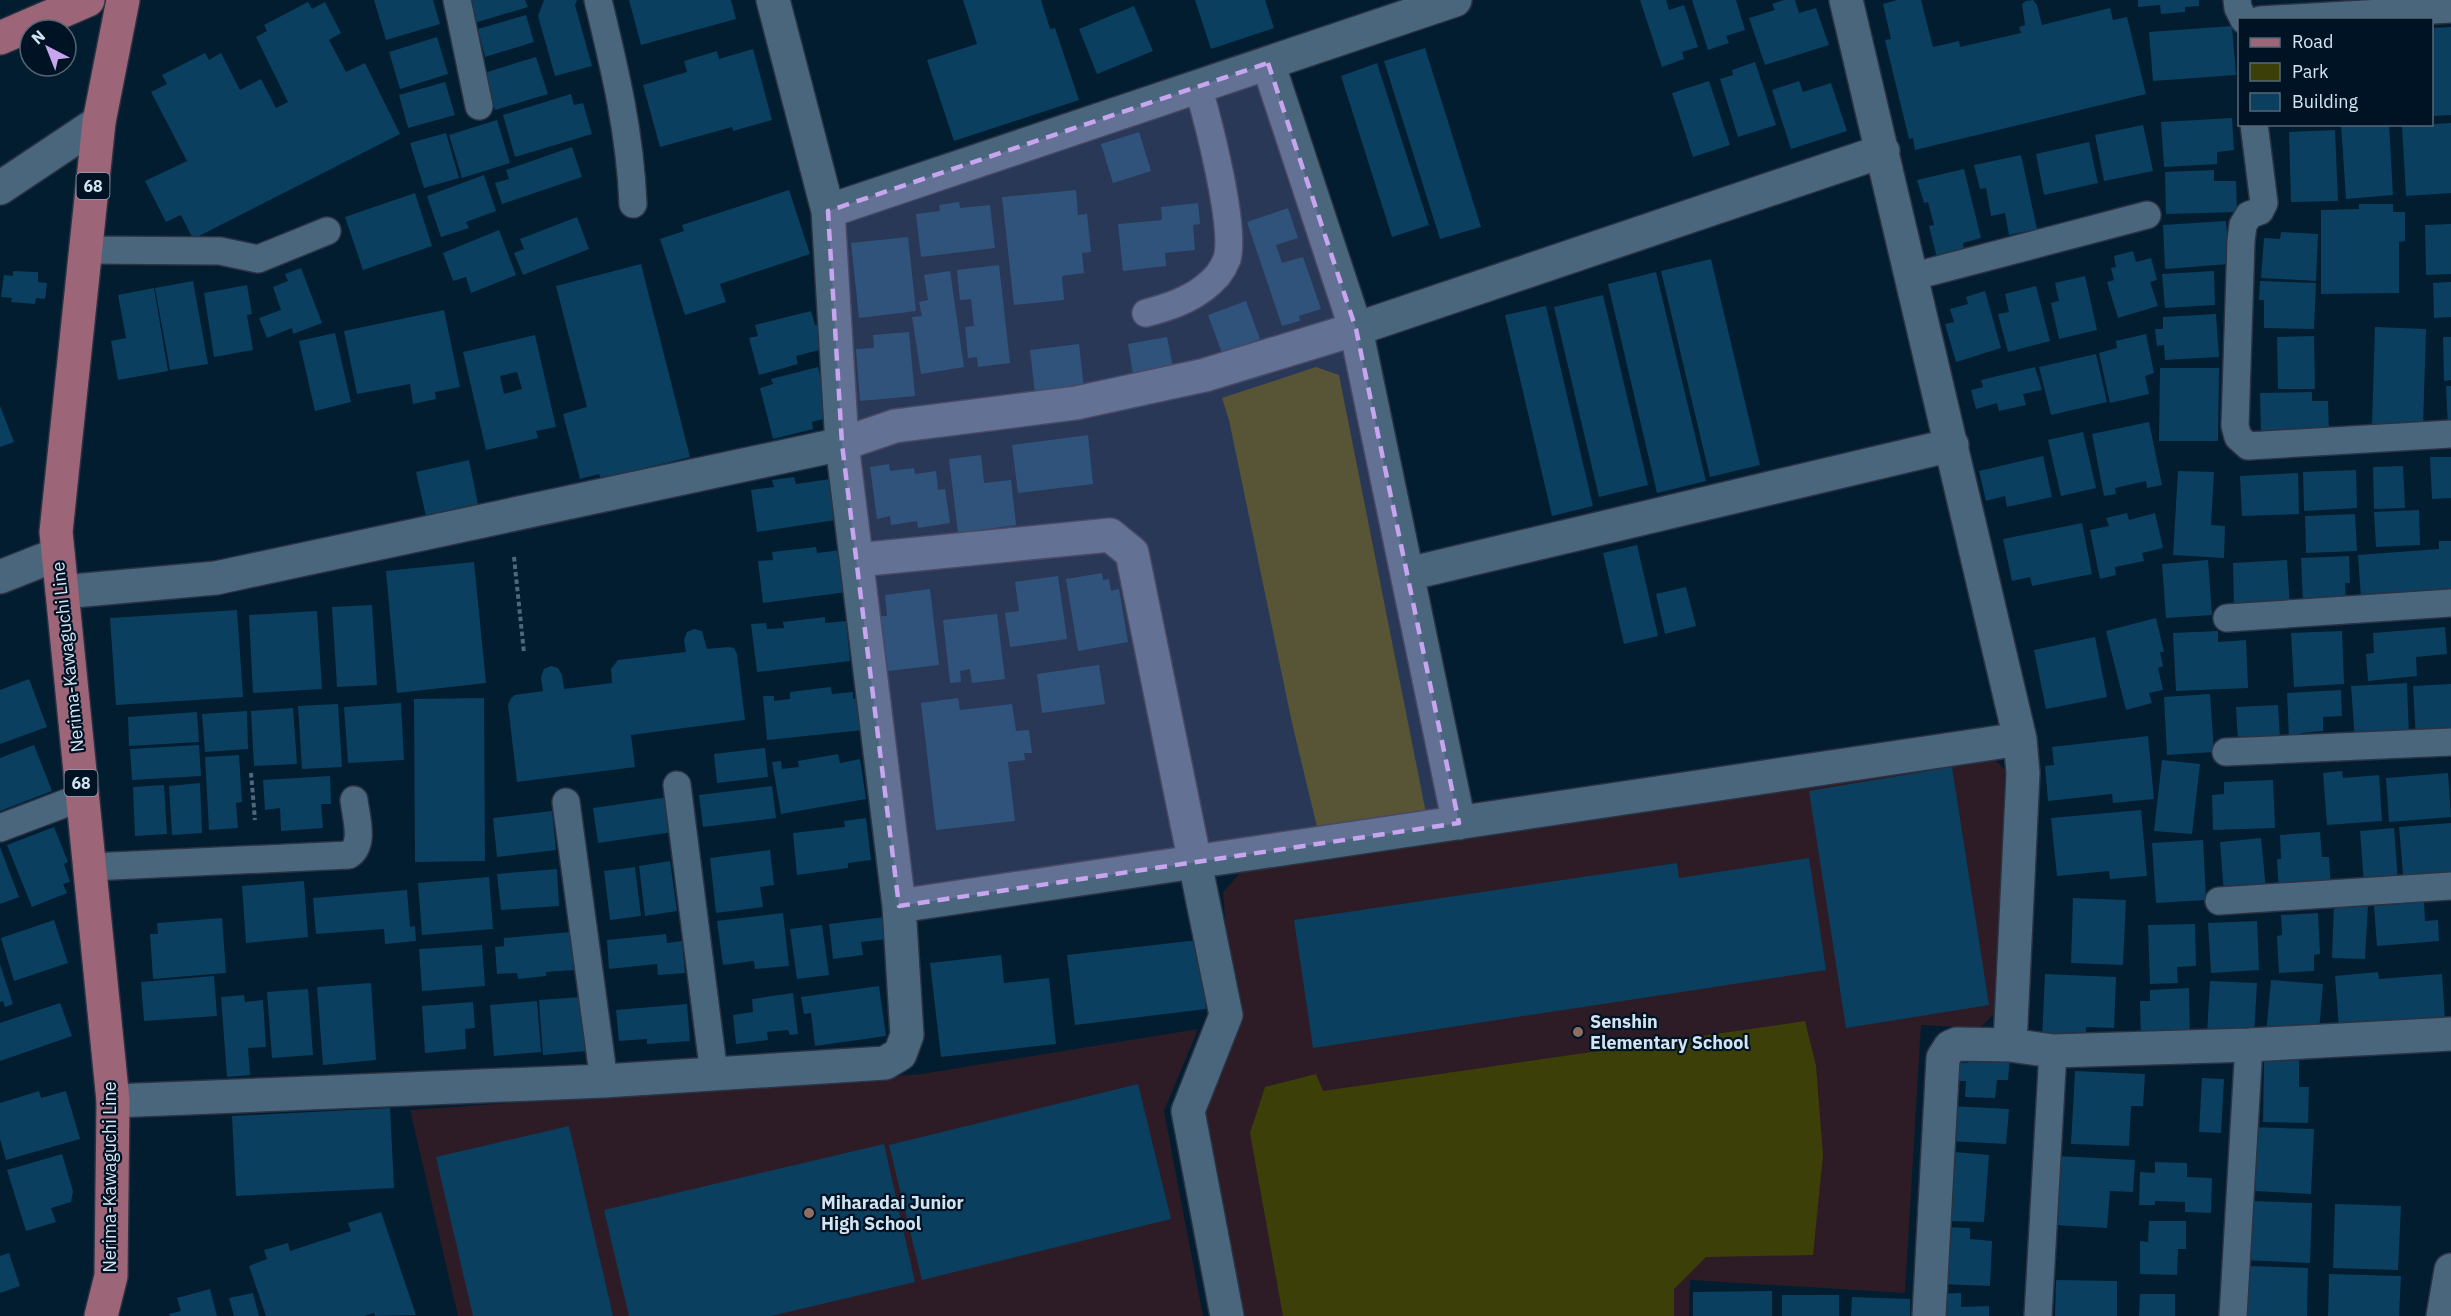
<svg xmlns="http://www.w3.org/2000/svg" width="2451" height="1316" font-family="'IBM Plex Sans',sans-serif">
	<rect width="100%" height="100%" fill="#021d30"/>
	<path fill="#2d1c25" d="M1992 757 2005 770 1997 1011 1980 1028 1921 1025 1905 1293 1690 1280 1689 1316H1245L1205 1116 1235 1037 1223 892 1240 873Z
		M1198 1029 1164 1111 1203 1316H458L410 1110 922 1074Z"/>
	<path fill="#3c4008" d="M1316 367 1339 375 1426 813 1318 831 1292 723 1229 420 1222 398Z
		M1805 1021 1816 1066 1823 1155 1813 1255 1706 1257 1674 1289V1316H1283L1250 1133 1265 1087 1316 1074 1323 1091Z"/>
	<path fill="#0b3f5f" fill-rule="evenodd" d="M374 0H433L440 24 386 40Z
		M464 0H525L528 7 471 24Z
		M544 0H577L575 5 592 66 555 76 538 16Z
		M629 0H731L736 19 641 45Z
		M963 0H1041L1050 29 1055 28 1079 100 954 141 927 60 977 44Z
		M1195 0H1265L1274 28 1211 49Z
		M1640 0H1666L1669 10 1684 5 1698 47 1682 52 1684 59 1662 67Z
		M1692 0H1736L1745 30 1726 36 1729 43 1708 50Z
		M1784 0H1795L1799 13 1816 8 1829 45 1765 65 1749 18 1775 10 1772 4Z
		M1897 0H1921L1933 47 1959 41 1960 47 2021 33 2019 27 2025 25 2022 4 2026 1 2033 0 2037 5 2042 25 2110 8 2113 20 2127 17 2146 94 1915 150 1913 138 1909 139 1885 40 1891 39 1883 4Z
		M2138 0H2199V6L2185 7V12L2161 14 2160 5 2138 7Z
		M308 2 312 9 325 2 341 33 329 40 346 72 365 63 400 134 193 239 181 215 166 222 145 181 187 161 151 92 167 84 162 75 205 53 209 60 221 53 240 90 261 79 276 108 288 102 256 37 267 31 264 25Z
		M1134 6 1153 51 1097 74 1079 29Z
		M526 15 534 42 485 57 478 29Z
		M2232 26 2236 75 2153 81 2149 32Z
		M2451 27V115L2432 116V28Z
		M437 37 448 74 400 89 389 52Z
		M1425 48 1481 227 1440 239 1384 61Z
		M753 49 772 120 733 131 732 127 660 147 643 85 687 72 684 61 717 51 719 59Z
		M536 57 548 94 495 110 484 73Z
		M1755 62 1776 125 1738 137 1720 79 1733 75 1732 70Z
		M1377 63 1429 225 1392 237 1341 76Z
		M1709 81 1730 145 1693 157 1672 93Z
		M1799 81 1803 92 1831 83 1847 131 1791 149 1772 90Z
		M445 82 455 115 408 128 399 95Z
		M571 94 574 105 583 103 592 134 515 157 503 115Z
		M2232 118 2234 150 2217 152V164L2164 167 2161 122Z
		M497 120 510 163 462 178 449 135Z
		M2451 123V193L2406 196 2402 126Z
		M2341 124H2389L2393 195 2346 199Z
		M2143 125 2153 171 2104 181 2095 135Z
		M2335 130 2338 201 2291 202 2289 132Z
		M1139 132 1151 171 1113 183 1101 144Z
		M446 133 459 178 424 188 410 143Z
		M2089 142 2098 183 2044 195 2036 154Z
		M572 147 582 177 502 204 495 183 509 179 506 170Z
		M2021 155 2037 229 2009 235 2005 213 1991 216 1986 188 1980 189 1974 165Z
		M1964 169 1981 238 1963 243 1964 251 1937 258 1929 226 1934 225 1928 202 1924 203 1917 180Z
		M2214 170V181H2236L2237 212 2166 214 2165 172Z
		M484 175 496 211 466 222 469 228 441 237 427 196Z
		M789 190 810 254 720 284 726 302 685 315 660 239 684 231 682 225Z
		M1076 190 1078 215 1087 214 1091 252 1082 253 1084 273 1062 276 1064 300 1014 305 1002 197Z
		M415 193 432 246 363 270 345 217Z
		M959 202 960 208 990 205 995 248 921 257 916 214 940 211 939 205Z
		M1198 203 1200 224 1193 225 1195 250 1165 253 1166 266 1123 271 1118 224 1162 220 1161 207Z
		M2359 204H2393V212H2405V241L2399 242V293L2321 294V210L2359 209Z
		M1288 208 1298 238 1276 245 1282 263 1303 257 1321 309 1299 316 1300 321 1282 326 1247 222Z
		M577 217 589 249 523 275 514 253 524 249 520 239Z
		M2226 221 2229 264 2165 269 2163 225Z
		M2451 224V274L2426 275 2425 225Z
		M499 230 516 275 471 293 466 277 453 281 443 253Z
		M2281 232 2318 234 2316 281 2261 278 2264 238 2280 239Z
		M908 237 916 311 859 318 851 243Z
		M2133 251 2136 262 2151 258 2157 280 2150 282 2158 306 2118 318 2107 282 2114 280 2111 268 2116 267 2114 256Z
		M1711 259 1760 465 1710 477 1661 271Z
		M641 264 690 457 601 479 599 474 580 479 563 414 587 407 556 286Z
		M999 265 1010 363 978 367 977 357 968 358 965 327 974 326 971 299 960 300 957 270Z
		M301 268 322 323 293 334 292 328 267 338 259 318 281 310 273 287 288 281 285 274Z
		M13 271 38 272V282L47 283 45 299 36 298 35 304 11 302 12 298 1 297 4 275 13 276Z
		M950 271 964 367 921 374 912 317 922 316 919 302 928 300 924 275Z
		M2214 271 2215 305 2165 308 2162 274Z
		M1656 272 1706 481 1657 493 1608 284Z
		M2085 276 2097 330 2059 339 2051 303 2059 301 2055 283Z
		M193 281 208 364 170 370 155 288Z
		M2260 281 2316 283 2314 329 2264 328V300H2259Z
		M2451 282V317L2434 318 2433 283Z
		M247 285 252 314 247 315 253 350 214 357 204 293Z
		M2036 286 2050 341 2008 352 1998 314 2009 312 2005 294Z
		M154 288 168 371 118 380 111 341 126 338 118 295Z
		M1985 291 2001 348 1956 362 1945 324 1954 322 1950 309 1968 304 1966 297Z
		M1603 295 1648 485 1599 497 1554 307Z
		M1246 301 1260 339 1222 353 1208 315Z
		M1546 306 1593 506 1552 516 1505 315Z
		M444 310 460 387 435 392 436 399 413 404 410 384 357 394 344 331Z
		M811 311 815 325 821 324 827 348 796 356 798 364 759 375 749 338 758 336 755 325Z
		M2216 314 2219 357 2165 360 2164 345 2157 346 2155 329H2163V317Z
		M2375 327 2426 329 2423 427 2372 425Z
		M909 332 915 396 860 401 856 349 874 348 873 335Z
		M335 333 351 402 315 411 299 341Z
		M2146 334 2154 373 2145 376 2149 394 2110 403 2099 353 2117 348 2116 341Z
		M535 335 556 427 536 431 538 438 486 450 463 352ZM517 372 522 389 504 394 500 376Z
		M2314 336 2315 389H2278L2277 337Z
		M1167 337 1173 367 1133 374 1128 344Z
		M2443 337H2451V380L2444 381Z
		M1079 344 1084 388 1035 394 1030 350Z
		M2096 354 2107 402 2051 415 2039 367Z
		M818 367 831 417 812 422 813 429 773 439 760 388 773 384 771 379Z
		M2035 367 2042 390 2023 394 2026 405 1999 411 1997 403 1976 409 1971 390 1983 387 1981 380Z
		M2160 368H2219L2218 441H2159Z
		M2446 386H2451V428H2448Z
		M2312 392V401H2328L2329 433 2261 434 2260 393Z
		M0 406 14 442 0 447Z
		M2149 422 2162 485 2147 488 2146 481 2115 488 2116 494 2104 496 2092 434Z
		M2083 432 2096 488 2061 496 2048 440Z
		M1088 435 1093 484 1018 493 1012 445Z
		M981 455 984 483 1011 480 1016 525 958 533 949 459Z
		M2043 456 2052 497 2007 507 2005 496 1986 501 1979 471Z
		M2430 457H2451V498L2432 499Z
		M469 460 480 514 428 525 416 472Z
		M889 464 890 471 914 468 915 474 936 471 938 490 945 489 950 523 918 528 917 521 891 525 890 516 877 519 870 467Z
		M2403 466 2405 508 2374 509 2373 467Z
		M2356 470 2357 508 2304 511 2303 472Z
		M2178 471 2214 472 2211 525 2225 526 2224 558 2173 555Z
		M2298 473 2299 514 2242 516 2240 476Z
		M794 477 796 484 830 479V486L837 485 842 519 757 532 751 490 774 487 772 480Z
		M2419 510 2420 545 2376 547 2374 512Z
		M2127 513 2129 520 2155 513 2163 548 2142 553 2144 561 2115 567 2116 575 2100 579 2090 530 2109 526 2106 518Z
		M2355 514 2357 551 2306 553 2305 516Z
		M2082 523 2092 574 2032 586 2030 577 2012 581 2003 539Z
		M2439 541H2451V592L2361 598 2358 555 2439 549Z
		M1637 545 1658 636 1624 644 1603 553Z
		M816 547 817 553 842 550 847 592 763 603 758 561 773 560 772 552Z
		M2349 556 2350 583H2345L2346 602 2303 604 2301 558Z
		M2208 560 2212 615 2166 618 2162 564Z
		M2287 560 2290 607 2234 610 2233 563Z
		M474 562 486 683 397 693 386 571Z
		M1102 573 1103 580 1109 579 1111 591 1119 589 1128 642 1078 651 1066 579Z
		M1058 576 1067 639 1010 647 1005 613 1019 611 1015 582Z
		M1686 587 1696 626 1665 634 1656 594Z
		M930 589 939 665 888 671 881 616H887L885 595Z
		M372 605 377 685 337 687 332 607Z
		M237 610 243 697 116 705 110 618Z
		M317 611 322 689 253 693 249 615Z
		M997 614 1005 679 972 683 970 669 960 671 961 682 950 683 943 620Z
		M825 617V623L846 621 850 661 757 672 751 624 766 623 767 629 784 628 783 622Z
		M2156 618 2164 652H2160L2163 666 2158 668 2163 690 2149 693 2152 703 2126 710 2106 631Z
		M2445 627 2447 654 2416 657 2417 676 2368 681 2366 654 2374 653 2373 633Z
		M694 629 702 631 707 649 729 647 734 648 737 654 745 720 631 735 635 767 517 782 508 705 511 698 515 695 543 691 541 677 544 669 551 666 558 668 562 675 564 689 612 683 611 669 618 660 686 652 684 640 687 632Z
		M2218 631V642L2246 640 2248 688 2176 691 2173 633Z
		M2342 631 2344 684 2294 687 2291 633Z
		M2095 637 2107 697 2046 709 2034 650Z
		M1099 665 1105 704 1042 713 1037 674Z
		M29 679 47 727 0 744V690Z
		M2407 683 2409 738 2355 741 2351 686Z
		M2451 684V737L2416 740 2413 686Z
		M831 687 832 694 853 692V699L860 698 863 730 767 740 763 696H774V701L790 699V692Z
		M2341 690 2342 716 2323 717V731L2301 733V738H2289L2287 693Z
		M2210 694 2214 752 2167 755 2164 697Z
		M484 698 485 861 415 862 414 699Z
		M958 698 960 710 1012 704 1016 731 1029 730 1032 753H1024L1025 760 1008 762 1015 821 936 830 921 703Z
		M401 703 404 760 348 763 344 707Z
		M338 704 342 767 302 769 298 706Z
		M2278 705 2280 738 2238 741 2236 707Z
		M293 708 297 764 254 766 251 711Z
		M247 711 248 749 205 752 202 714Z
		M197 712 199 742 129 746 128 717Z
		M2148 736 2154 799 2113 803 2112 794 2048 801 2045 766 2054 765 2052 747Z
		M34 745 52 791 0 811V758Z
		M199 745 201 776 132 780 130 749Z
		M765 748 768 777 717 783 714 754Z
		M838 754 840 763 860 759 866 799 781 814 772 762 781 761 782 769 799 767 798 761Z
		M239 755 242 802 236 803 238 828 209 830 205 757Z
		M2162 760 2200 764 2192 834 2154 831Z
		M1952 767 1989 1005 1846 1028 1809 791Z
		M2342 771 2343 778 2379 775 2382 821 2327 825 2323 773Z
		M2448 773 2451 817 2389 822 2386 778Z
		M330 776 331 804H321L323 828 281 831 280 808 265 810 263 780Z
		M2273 780 2275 828 2213 830 2212 795 2224 794V782Z
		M200 783 202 833 172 835 169 786Z
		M164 785 167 834 135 836 133 787Z
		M772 786 776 818 703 827 699 795Z
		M669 797 673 832 598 843 593 808Z
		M2141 810 2147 876 2110 879 2109 871 2057 876 2051 818Z
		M552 811 556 850 497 857 493 818Z
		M866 818 871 860 848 863V868L797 875 793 833 845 827 844 821Z
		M2451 823V882L2404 885 2399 827Z
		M54 827 68 862 64 864 70 882 63 884 67 893 32 907 7 845Z
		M2394 828 2398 881 2364 884 2360 831Z
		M2320 832 2322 857H2329L2331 889 2279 892 2277 859H2281L2280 835Z
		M2261 838 2266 890 2224 894 2220 842Z
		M2203 840 2206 900 2156 903 2152 843Z
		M0 847 19 897 0 904Z
		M770 850 774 885 760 887 763 907 716 913 710 858Z
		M1809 858 1826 970 1313 1048 1294 920 1677 863 1679 878Z
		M670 861 677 911 645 916 639 866Z
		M635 867 641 916 610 920 604 871Z
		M557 869 559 906 501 910 497 874Z
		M489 877 493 929 422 935 418 883Z
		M304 881 308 937 246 943 242 886Z
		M407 890 410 927 415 926 416 941 385 944 384 929 316 934 313 898Z
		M2073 898 2126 900 2123 965 2071 963Z
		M2424 902 2425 921 2438 920 2439 941 2377 946 2374 906Z
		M2334 903 2368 905 2365 959 2332 958Z
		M783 913 789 966 755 969 754 961 723 965 717 921Z
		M2318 913 2320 954 2314 955V971L2279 973 2277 936 2282 935 2281 915Z
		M885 917 888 939 861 942 863 955 833 959 829 924Z
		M222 918 226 973 153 979 150 934H158L157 923Z
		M54 920 68 963 14 981 1 938Z
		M2257 921 2259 970 2211 973 2208 923Z
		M2195 924 2196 966 2177 967 2178 983 2150 984 2148 925Z
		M822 925 829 975 797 979 790 929Z
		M571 932 574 970 546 972V976L518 979 517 973 497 974 495 947 504 946V938Z
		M666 934 667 943 682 941 685 973 658 975 657 964 609 969 607 940Z
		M1198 940 1206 1009 1075 1025 1067 955Z
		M482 945 485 986 422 991 419 949Z
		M1001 955 1004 983 1049 978 1056 1044 941 1057 930 963Z
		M0 964 13 1004 5 1007 3 1001 0 1002Z
		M2378 972 2379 979 2442 974 2445 1020 2339 1028 2335 976Z
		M2045 974 2116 977 2114 1028 2086 1027 2085 1041 2042 1040Z
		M214 976 217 1016 144 1021 141 982Z
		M2271 980 2323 984 2319 1032 2266 1035Z
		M2210 981 2257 983 2254 1036 2207 1034Z
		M371 983 376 1060 323 1065 317 987Z
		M879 986 886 1036 815 1046 811 1013 804 1014 801 997Z
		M2189 988 2190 1042 2141 1044 2140 1001H2150V990Z
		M308 989 313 1055 272 1058 267 992Z
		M793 993 798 1034 790 1035 788 1030 767 1032 768 1040 736 1044 733 1015 753 1012 752 999Z
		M244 995 245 1002 263 1000 266 1047 248 1048 250 1075 227 1077 221 997Z
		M582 997 586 1051 543 1055 539 1000Z
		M537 1001 541 1052 494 1056 490 1005Z
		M473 1002 475 1028 465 1029 466 1049 425 1053 422 1006Z
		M60 1003 72 1036 0 1061V1023Z
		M687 1004 690 1041 647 1044V1039L619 1041 616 1010Z
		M1969 1056 2010 1058 2008 1080H1997L1995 1098 1965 1097 1966 1081H1952L1953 1062 1968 1063Z
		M2264 1060H2299V1087H2309L2308 1123 2263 1122Z
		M2075 1071 2145 1074 2143 1106H2131L2129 1146 2071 1144Z
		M2202 1078 2224 1079 2221 1133 2199 1132Z
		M1138 1084 1171 1219 922 1280 889 1145Z
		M39 1091 41 1098 66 1091 80 1139 6 1160 0 1139V1103Z
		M1950 1106 2009 1109 2006 1144 1948 1141Z
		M390 1108 394 1188 236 1196 232 1116Z
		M569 1126 613 1316H473L436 1157Z
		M2249 1127 2314 1129 2311 1194 2255 1191 2257 1151H2248Z
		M884 1144 915 1282 771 1316H629L604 1210Z
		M1954 1152 1989 1155 1984 1222 1949 1221Z
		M62 1154 73 1191 71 1202 51 1208 56 1222 26 1231 7 1170Z
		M2057 1156 2135 1160 2133 1192 2110 1191 2107 1228 2054 1225Z
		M2155 1162 2187 1163V1177L2212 1178 2211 1213 2185 1212V1202L2155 1201V1205H2139L2140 1172 2155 1173Z
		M2251 1201 2312 1203 2310 1263 2243 1260Z
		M2335 1204 2401 1206 2398 1270 2333 1268Z
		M381 1212 416 1315 375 1316 374 1313 364 1316H266L249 1266 267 1259 264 1250 288 1243 290 1251 351 1231 348 1223Z
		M2149 1221H2186V1249H2178L2177 1275 2140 1274V1241L2148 1242Z
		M1943 1227 1970 1228V1239L1992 1241 1990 1286 1941 1284Z
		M9 1253 20 1286 0 1293V1256Z
		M2247 1266 2308 1268 2307 1316H2246Z
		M2329 1274 2401 1276 2399 1316H2328Z
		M2056 1280 2117 1281V1316H2055Z
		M210 1289 217 1316H170L169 1314 181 1311 177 1298Z
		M1772 1291V1316H1693V1292Z
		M253 1293 259 1316H234L229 1298Z
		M1961 1293V1307L1989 1306V1316H1940V1294Z
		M2140 1294H2175V1316H2139Z
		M1782 1295H1839V1316H1782Z
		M1852 1297 1910 1299V1316H1851Z"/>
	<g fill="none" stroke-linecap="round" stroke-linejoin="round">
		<g stroke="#2a3243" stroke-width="30">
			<path id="lane" d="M457 0 479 106
				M598 0C615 70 630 132 633 204
				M2237 0 2238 8 2244 20
				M2260 20 2451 9
				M2254 124 2264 203 2260 211 2249 215 2243 225 2241 241 2235 426 2238 437 2248 446 2451 434
				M87 250 220 251 258 259 327 231
				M1911 277 2147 215
				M1146 313C1173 306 1199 297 1218 275 1221 271 1225 264 1227 259 1236 228 1208 120 1198 87
				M2227 618 2451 603
				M2226 752 2451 742
				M677 785 714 1074
				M566 802 604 1081
				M0 828 82 797
				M90 867 349 855C365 844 356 818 354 800
				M2219 901 2451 886
				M2038 1316 2053 1051
				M2233 1316 2249 1045"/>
		</g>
		<g stroke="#2a3243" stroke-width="36">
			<path id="street" d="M1846 0 2020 739 2023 773 2010 1045
				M1268 63 1356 329 1459 823
				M0 188 99 122
				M828 211 1455 0
				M857 560 1110 535 1132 553 1226 1015 1188 1111 1227 1316
				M1408 574 1952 445
				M0 577 58 554
				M62 592 216 578 842 444 895 426 1076 403 1205 375 1356 329 1883 151
				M899 906 2020 739
				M113 1101 604 1081 885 1063 900 1054 907 1035 899 906 842 444 828 211 773 0
				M1929 1316 1943 1058 1950 1047 1957 1044 2010 1045 2053 1051 2249 1045 2451 1034
				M2443 1316 2451 1270"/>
		</g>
		<g stroke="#2a3243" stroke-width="36">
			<path id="primary" d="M0 38 88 0
				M101 1316 111 1276 113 1101 56 532 99 122 123 0"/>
		</g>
		<path stroke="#506778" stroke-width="4" stroke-dasharray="4.5 3" stroke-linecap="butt" d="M514 557 524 653
			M251 773 255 820"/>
		<use href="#lane" stroke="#4a667d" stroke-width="27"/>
		<use href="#street" stroke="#4a667d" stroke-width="33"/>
		<use href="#primary" stroke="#9c6578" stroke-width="33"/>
	</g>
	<path fill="#c7a6ef" fill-opacity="0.2" stroke="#c7a6ef" stroke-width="4.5" stroke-dasharray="12 8" stroke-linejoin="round" d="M1268 63 1356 329 1459 823 899 906 842 444 828 211Z"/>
	<g fill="#8d6e63" stroke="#001325" stroke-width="2">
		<circle cx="1578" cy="1032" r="6"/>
		<circle cx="809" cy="1213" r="6"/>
	</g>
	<g text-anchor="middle" stroke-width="4.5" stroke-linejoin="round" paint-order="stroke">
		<g fill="#001325" stroke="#94a5b4" stroke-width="1.5">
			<rect x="76.5" y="173" width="33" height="26" rx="4.5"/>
			<rect x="64.5" y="770" width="33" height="26" rx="4.5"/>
		</g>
		<g font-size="16" font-weight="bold" fill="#d4e4f1">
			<text x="93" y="192">68</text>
			<text x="81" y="789">68</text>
		</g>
		<g font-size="18" fill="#d4e4f1" stroke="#001325">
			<text transform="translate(68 657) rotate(-96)" y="6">Nerima-Kawaguchi Line</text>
			<text transform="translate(110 1177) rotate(-90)" y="6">Nerima-Kawaguchi Line</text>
		</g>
		<g font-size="18" font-weight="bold" fill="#d4e4f1" stroke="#001325" text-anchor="start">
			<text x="1590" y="1028">Senshin<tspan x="1590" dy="21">Elementary School</tspan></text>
			<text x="821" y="1209">Miharadai Junior<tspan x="821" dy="21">High School</tspan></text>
		</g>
	</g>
	<rect x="2238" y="18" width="195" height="108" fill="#001325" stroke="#556777" stroke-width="1.5"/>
	<rect x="2250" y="38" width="30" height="9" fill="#9c6578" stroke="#556777" stroke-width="1.5"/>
	<text x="2292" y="48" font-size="18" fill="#d4e4f1">Road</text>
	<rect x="2250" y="63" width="30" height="18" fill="#3c4008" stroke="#556777" stroke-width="1.5"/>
	<text x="2292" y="78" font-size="18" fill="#d4e4f1">Park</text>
	<rect x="2250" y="93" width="30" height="18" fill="#0b3f5f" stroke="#556777" stroke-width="1.5"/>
	<text x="2292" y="108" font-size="18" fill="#d4e4f1">Building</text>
	<g transform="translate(48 48) rotate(318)"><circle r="28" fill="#001325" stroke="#556777" stroke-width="1.5"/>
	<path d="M0-4.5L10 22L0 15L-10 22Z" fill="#c7a6ef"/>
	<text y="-9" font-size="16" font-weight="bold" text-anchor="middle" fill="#d4e4f1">N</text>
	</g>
</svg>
